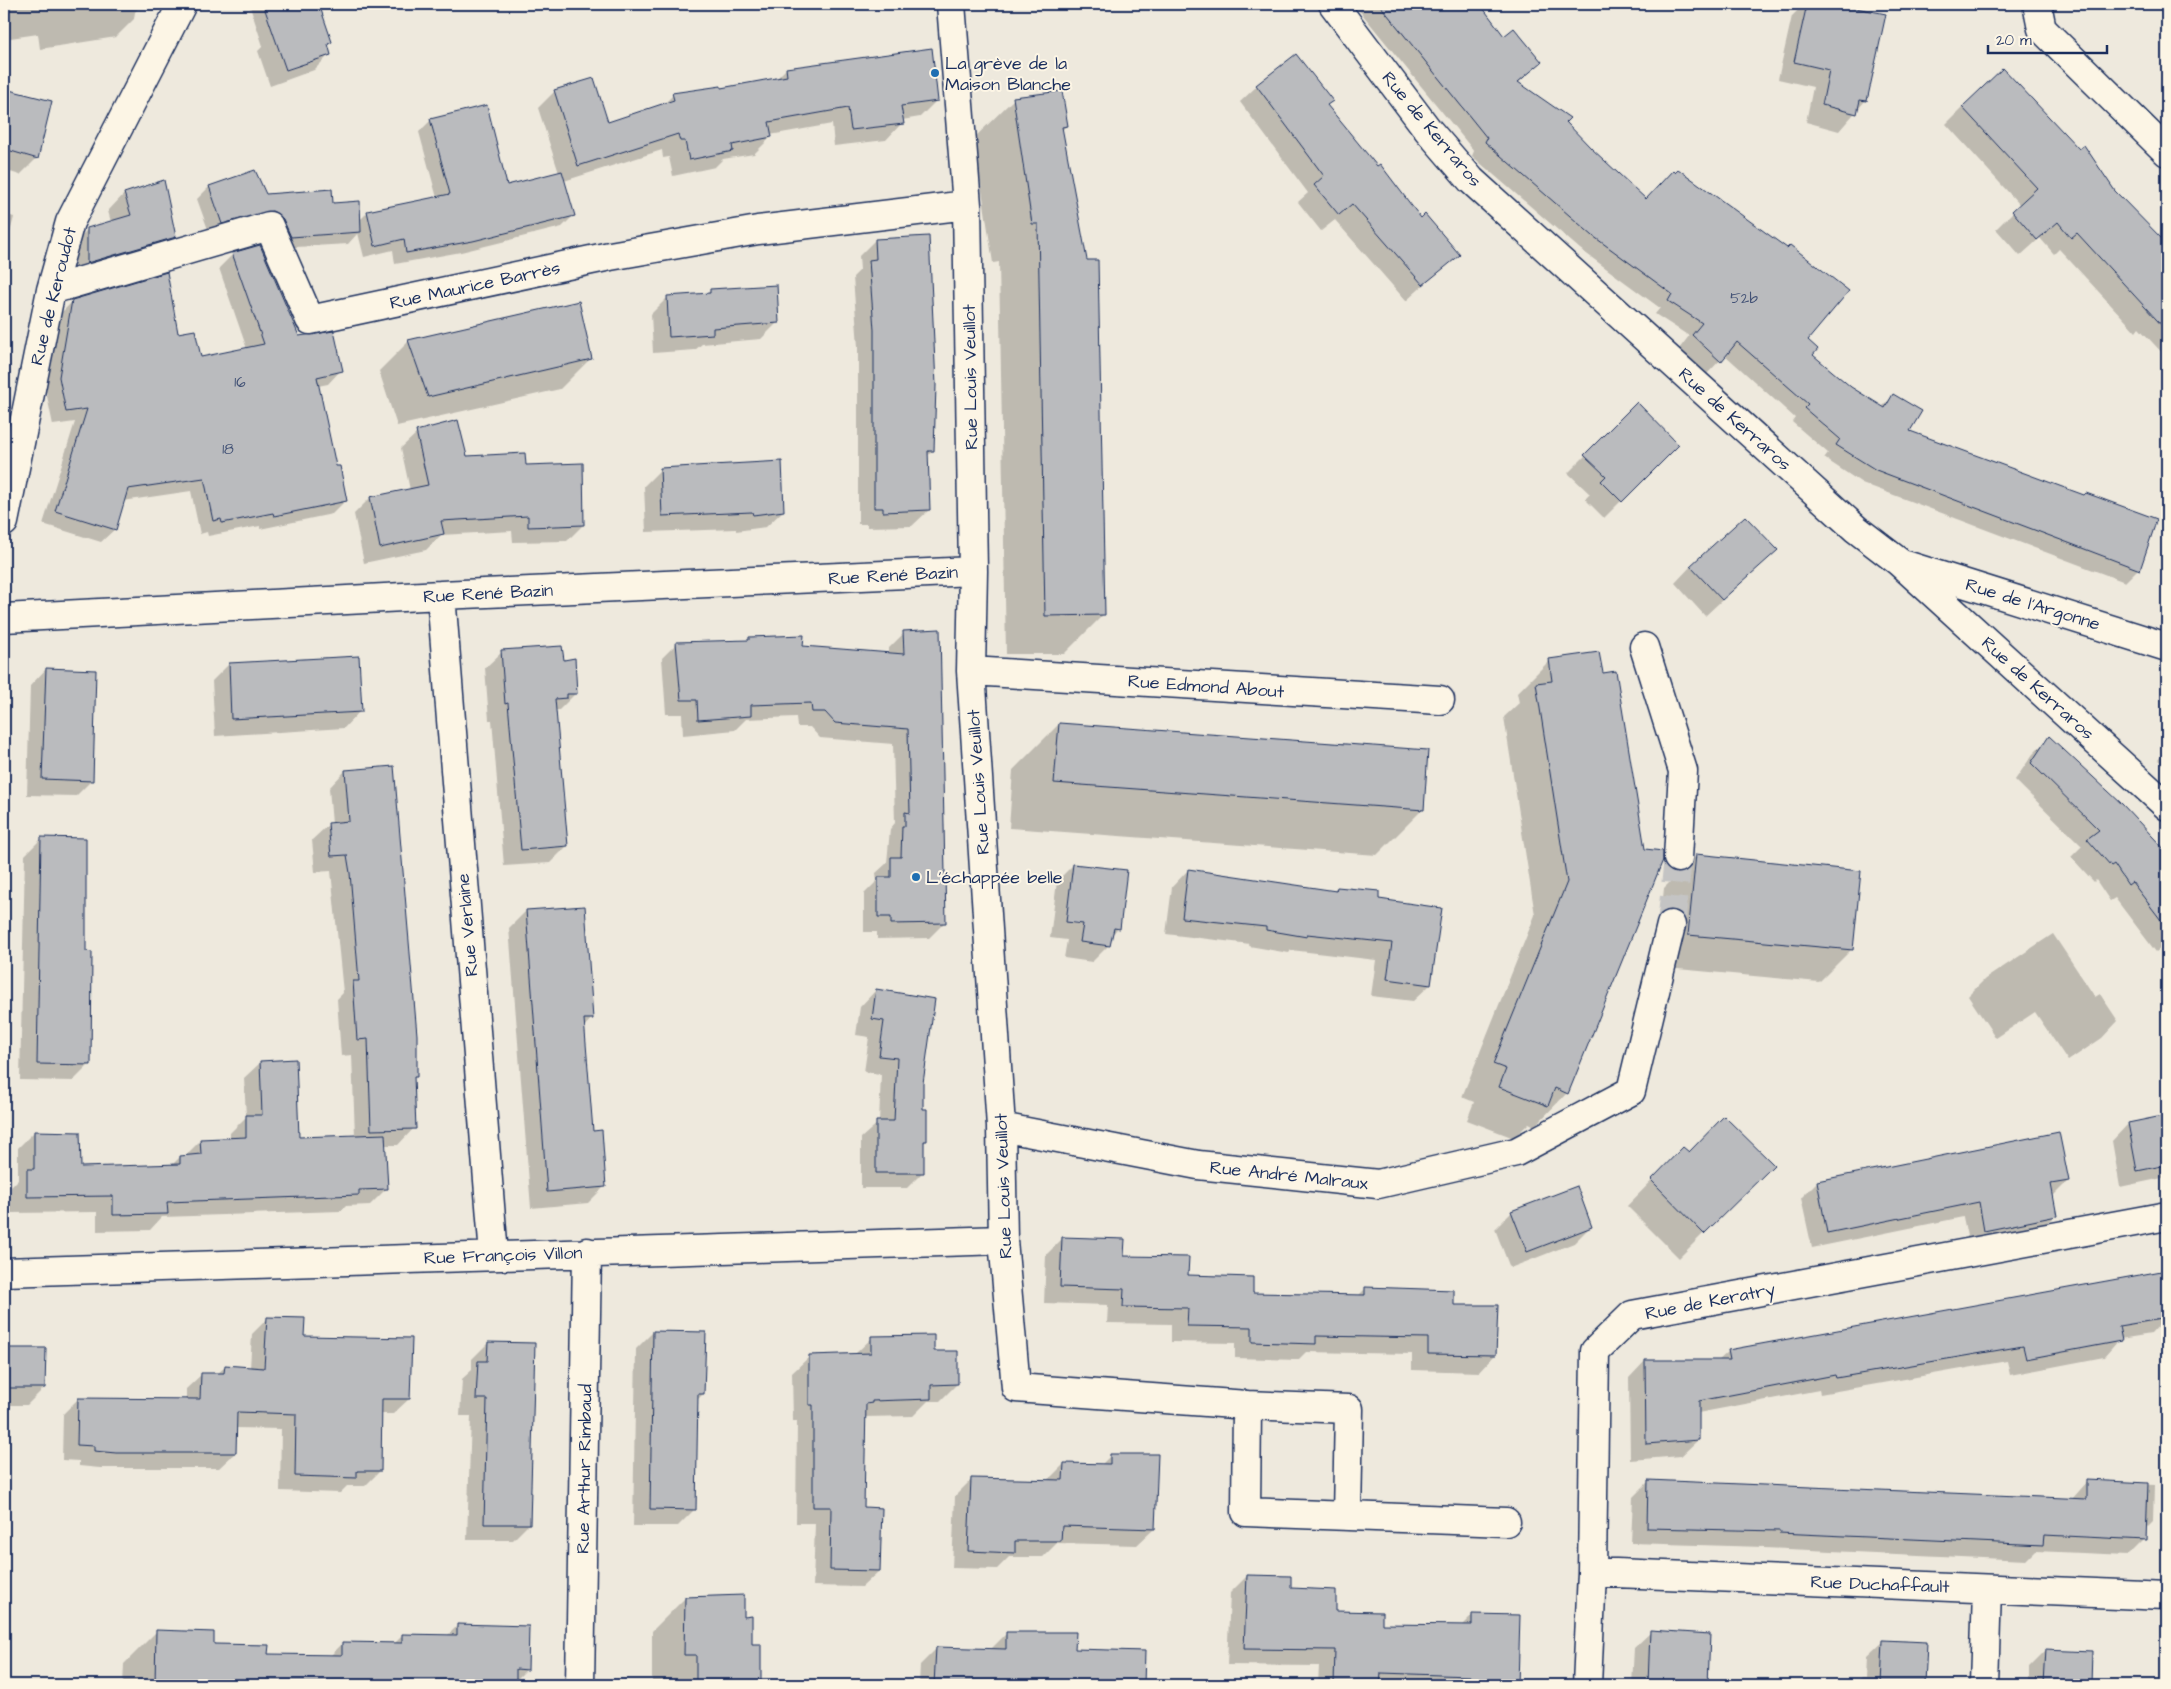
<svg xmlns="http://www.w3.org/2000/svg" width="2171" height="1689" font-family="'Architects Daughter',sans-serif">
	<rect width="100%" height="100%" fill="#eee9dd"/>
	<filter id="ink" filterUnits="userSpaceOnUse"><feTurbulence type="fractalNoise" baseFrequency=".02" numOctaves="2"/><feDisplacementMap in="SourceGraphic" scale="10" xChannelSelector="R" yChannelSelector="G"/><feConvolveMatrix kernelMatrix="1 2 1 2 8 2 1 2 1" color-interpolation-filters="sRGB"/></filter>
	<g filter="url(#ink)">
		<path fill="#0003" d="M4 4H142L135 12 134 19 116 37 40 49 38 34 4 39Z
			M249 4H319L331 42 327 46 330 54 314 70 270 86 258 51 263 46Z
			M1354 4H1477L1503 38 1541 62 1518 83 1565 122 1590 149 1645 201 1806 340 1811 355 1851 388 1881 408 1893 396 1908 431 2138 569 2125 582 1862 483 1824 458 1828 453 1792 422 1795 418 1725 355 1707 374 1679 349 1689 336 1655 314 1660 308 1580 249 1472 156 1474 151Z
			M1804 4H1830L1885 15 1865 101 1839 131 1806 122 1813 87 1778 79 1792 16Z
			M786 69 937 100 920 117 902 120V123L886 140 834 146 832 124 770 135 771 137 754 154 723 159 715 167 673 176 669 157 663 158 662 150 564 181 573 216 562 227 461 252 395 264 393 250 364 257 358 233 348 244 279 248 271 231 210 235 197 199 209 187 255 172 266 195 332 204 360 220 368 212 437 198 419 132 431 120 506 186 559 173 538 108 555 91 607 124 662 106 673 95 720 90 775 80Z
			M2167 84V114H2164Z
			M1257 86 1326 106 1421 220 1458 254 1406 301 1335 220 1321 231 1298 202 1308 193 1240 102Z
			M9 92 37 158 20 175 4 170V97Z
			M1014 99 1067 125 1062 130 1086 261 1104 614 1064 654H1006L999 262 993 263 974 138Z
			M1963 107 2114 192 2167 246V358L2139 328 2136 332 2059 249 2054 254 2040 238 2020 256 1996 229 2020 205 1946 124Z
			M124 194 175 237 158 253 71 279V246L88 229 111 222 108 211Z
			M4 214 14 217 4 256Z
			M875 240 933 451 927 456 929 510 912 526 867 527V524H858V347L853 277 860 270 859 256Z
			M233 254 298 337 341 370 328 384 318 386 335 468 346 500 332 514 260 529V526L208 536 207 532 200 534 191 491 123 501 115 529 101 542 43 524 75 422 53 425 46 391 59 315 73 301 177 334 200 359 247 349 219 268Z
			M710 291 778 322 761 339 702 344 695 350 653 353 651 314 668 297 707 294Z
			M409 341 590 359 560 389 397 426 379 371Z
			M1637 404 1677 445 1604 518 1585 499 1590 494 1568 473Z
			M417 433 466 457 524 466 583 525 567 541 513 542 512 531 441 535 426 550 364 563 354 514 370 498 410 490 401 448Z
			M661 469 783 511 766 527 736 531V529L646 532 644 486Z
			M1776 550 1705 616 1675 583 1691 566Z
			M904 633 944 923 929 938 877 939V932H864V894L877 881 876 873 887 863 890 829 895 823 893 744 820 738 810 727H797L796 717 746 719 735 730 683 735 682 714H666L662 658 677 643 745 642 749 638 802 647 889 654V648Z
			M502 652 563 661 576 693 559 710H555L567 846 550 863 504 866 492 720H489L485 668Z
			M1598 653 1567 1093 1535 1126 1529 1123 1514 1138 1467 1120 1474 1102 1462 1097 1535 915 1504 717 1519 703 1517 693 1550 660Z
			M229 664 360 711 344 728 215 736 212 681Z
			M46 669 92 780 76 796 27 795 30 686Z
			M1059 724 1423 809 1377 855 1009 828 1013 770Z
			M2049 738 2121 804 2167 854V943L2156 952 2115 898 2110 901 2096 880 2094 882 2071 857 2082 846 2015 780 2033 754Z
			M2167 749V768L2158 760Z
			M345 771 416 1076 413 1080 414 1128 398 1145H385L386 1189 370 1205 346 1206 341 1211 162 1217 150 1230 97 1231V1212L11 1213V1187L18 1180V1148L34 1132 79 1168 172 1165 180 1157 185 1156 201 1140 230 1139V1133L246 1117 244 1078 261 1062 298 1138 355 1136 352 1055 341 1056 337 999 343 993 331 871 315 872 312 840 329 824H332L329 788Z
			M42 838 84 953 90 1064 73 1081 20 1080 25 855Z
			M1696 856 1851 950 1819 982 1656 967 1664 888Z
			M1073 865 1118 928 1111 936 1109 945 1092 962 1064 958 1067 940 1050 938 1057 881Z
			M1188 870 1333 892 1337 888 1377 900 1430 985 1413 1001 1371 996 1376 960 1291 950 1289 953 1249 946 1250 944 1166 934 1172 887Z
			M526 911 592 1018 584 1027 591 1132 604 1187 588 1203 531 1208 509 928Z
			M2053 934 2095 997 2100 994 2118 1021 2102 1038 2068 1061 2035 1012 1996 1038 1968 996 1985 979Z
			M876 990 922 1083V1110L926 1141 923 1144V1172L907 1188H861V1138L879 1122 881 1074 864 1072 869 1037 856 1035 860 1007Z
			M2167 1117V1177L2120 1187 2112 1141 2128 1124Z
			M1683 1149 1688 1154 1772 1165 1679 1258 1627 1206Z
			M2068 1181 2052 1197 2055 1216 2040 1231 1969 1246 1963 1217 1812 1248 1801 1198 1817 1182Z
			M1576 1188 1591 1226 1574 1243 1510 1268 1495 1229 1512 1212Z
			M1063 1238 1252 1294 1358 1296 1366 1288 1495 1355 1479 1372 1412 1370V1354L1306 1352 1298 1360 1235 1358V1343L1171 1342V1324L1107 1323 1108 1305 1044 1303 1046 1255Z
			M2167 1272V1323H2161L2151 1334 2120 1339 2104 1357 2010 1375 2007 1361 1820 1394 1819 1390 1698 1413V1440L1681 1456 1630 1460 1629 1378 1645 1361H1718L1729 1351Z
			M267 1319 409 1399 393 1414H381L380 1471 365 1486H347L340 1493 280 1491 281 1429 235 1428V1453L219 1468H100L79 1466V1461L62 1460 63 1414 78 1399 186 1401V1389L202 1374H217L225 1367 250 1368 252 1334Z
			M653 1332 703 1394 697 1400 695 1509 678 1526H633L636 1349Z
			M872 1338 933 1353 957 1384 940 1401H928L913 1416 864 1417 862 1509 879 1571 862 1587 813 1586 815 1523H796L797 1421H793L792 1373 809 1357 855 1354Z
			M488 1343 529 1524 513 1540H467L471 1416H460L462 1379 472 1370V1359Z
			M4 1349H45L44 1388 27 1405H4Z
			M1111 1455 1154 1529 1137 1545 1057 1543 1043 1557H1009L997 1569 952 1568 955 1496 972 1479 1047 1481 1064 1464 1101 1465Z
			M1649 1481 2072 1499 2088 1481 2154 1485 2153 1521 2145 1529 2144 1539 2128 1555 2035 1551 2026 1560 1764 1548V1547L1631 1543 1633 1497Z
			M1247 1576 1290 1589 1334 1612 1381 1625 1462 1626 1473 1615 1518 1616 1516 1685H1318L1319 1666 1227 1665 1230 1593Z
			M685 1598 743 1618 750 1645H760L759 1685H652V1631Z
			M457 1626 527 1669 515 1681V1685H123L124 1664 156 1632 213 1645 267 1655 330 1656 343 1643 394 1644 402 1636H447Z
			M1651 1632 1709 1635 1706 1685H1632L1634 1648Z
			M1007 1633 1074 1651 1143 1653 1142 1685H919L920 1665 937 1648 990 1650Z
			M1884 1641 1925 1643 1924 1685H1854L1862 1678H1866L1867 1657Z
			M2045 1651 2091 1653 2090 1685H2029V1667Z"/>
		<path fill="#babbbe" stroke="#1b2f5e" d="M263 4H319L332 42 328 44 331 55 286 70Z
			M1379 4H1480L1504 36 1514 28 1542 62 1518 82 1570 118 1566 122 1591 148 1646 199 1673 170 1675 172 1678 169 1787 248 1790 245 1849 291 1808 340 1818 349 1813 355 1851 387 1885 408 1893 394 1922 411 1910 431 2084 495 2086 493 2157 519 2140 570 1876 470 1836 445 1840 439 1804 408 1808 404 1737 342 1721 362 1692 335 1702 323 1668 301 1672 294 1593 236 1485 142 1487 138Z
			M1807 4H1836L1886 14 1867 101 1860 100 1857 114 1822 105 1829 70 1794 62Z
			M932 48 938 101 901 106 904 124 851 130 848 108 769 122 772 137 732 145 733 151 689 160 685 141H680L678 134 578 166 554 90 594 78 608 122 674 100 672 93 721 86V88L787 76 786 68Z
			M1296 54 1333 101 1327 105 1377 166 1380 164 1421 218 1425 214 1460 255 1423 285 1352 204 1339 215 1314 185 1324 176 1256 85Z
			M2003 68 2079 149 2084 145 2115 191 2167 244V331L2077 233 2071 238 2058 222 2037 240 2012 211 2037 188 1962 107Z
			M9 90 52 101 38 159 4 149V109Z
			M1062 91 1068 126 1062 127 1087 260H1098L1105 615 1045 616 1038 224H1032L1013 97Z
			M487 105 507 185 562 171 575 216 473 241 406 253 404 239 375 246 367 211 450 194 430 119Z
			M255 170 266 194 332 189 333 203 360 201 361 232 291 237 283 219 278 214 272 211 222 224 209 186Z
			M164 180 176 237 87 263V228L131 215 124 193Z
			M929 236 936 385 934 451H928L930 510 883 512V508H874V330L869 260 876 259 875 239Z
			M260 245 299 336 334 331 343 371 317 377 336 466H340L347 501 274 516 273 513 222 523 221 519 213 521 204 478 128 489 116 530 55 511 87 409 66 412 59 377 72 300 167 272 178 333 195 330 201 357 264 344 232 253Z
			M777 285 779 323 713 328V334L669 337 667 296 710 293V289Z
			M579 301 592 359 428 397 408 340Z
			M1637 402 1679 445 1622 502 1601 481 1606 476 1584 455Z
			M458 420 467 456 525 453 526 465 583 463 584 525 528 527V516L441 521 444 534 380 548 370 497 428 485 416 431Z
			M782 461 784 511 753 515 752 512 662 516 660 468Z
			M1745 516 1778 550 1722 600 1690 566Z
			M940 629 946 923 891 924V917H878V877H891V857H901L902 826H905V812L910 813 908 729 835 723 825 712H812L811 703 751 705V716L698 720 697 700H681L676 642 749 640V637L804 635 803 646 904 654 903 631Z
			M562 646 564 660 575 658 577 694H567V698L555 699 568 846 521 850 508 703 505 704 501 650Z
			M1599 652 1603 673 1616 671 1645 849 1663 851V860L1568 1094 1555 1088 1548 1106 1499 1087 1506 1069 1493 1064 1567 882 1536 683 1552 681 1549 659Z
			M359 656 362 712 231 719 229 663Z
			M46 668 96 670 93 781 42 779Z
			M1059 723 1428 750 1424 810 1054 783Z
			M2049 736 2122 804 2167 852V928L2132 882 2128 885 2114 864 2111 866 2087 839 2099 830 2031 763Z
			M394 766 417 1035V1077H414L416 1129 371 1130 368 1039 357 1040 353 981H359L350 873 347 855 331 856 328 823 349 821 345 770Z
			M41 837 86 838V951L92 952 91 1065 37 1064Z
			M1696 854 1861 871 1853 950 1688 935Z
			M1073 864 1127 870 1120 929 1114 928 1110 946 1080 942 1083 924 1066 922Z
			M1188 869 1336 891 1337 887 1379 891V899L1442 908 1431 985 1387 979 1392 943 1307 934V937L1266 930V927L1182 918Z
			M585 906 593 1019H584L593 1131 602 1130 606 1187 547 1192 526 910Z
			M876 989 935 999 923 1083V1109H927V1141H924V1173H876V1121H894L897 1058 879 1056 884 1021 872 1019Z
			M296 1059 299 1137 385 1134 388 1189 359 1190V1195L167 1202 168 1214 113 1215V1196L27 1197V1169H34V1131L80 1132 81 1167 180 1164V1156L201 1154 200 1139 246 1137V1115H262L260 1061Z
			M2167 1115V1165L2137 1171 2128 1123Z
			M1724 1116 1774 1165 1704 1234 1651 1180 1683 1147 1689 1152Z
			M2059 1132 2069 1181 2051 1184 2057 1216 1984 1231 1979 1202 1827 1233 1817 1181Z
			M1577 1186 1592 1227 1527 1252 1511 1211Z
			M1062 1237 1125 1239 1124 1256 1189 1257 1188 1275 1253 1277V1293L1365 1295V1287L1454 1290V1305H1498L1496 1355 1428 1354V1338L1316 1336V1344L1252 1342V1327L1187 1326 1188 1308 1123 1307 1124 1289 1060 1287Z
			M2167 1270V1318L2119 1326 2122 1341 2026 1359 2023 1346 1836 1378 1835 1375 1699 1401V1440L1646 1444 1645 1360H1730L1728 1350Z
			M267 1317 305 1318 304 1336 412 1338 410 1399H382L381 1471H357V1478L295 1476 296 1414 237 1412 236 1453H116L94 1451V1446L77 1445 78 1398 200 1399 201 1373H224L225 1365 264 1368Z
			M653 1331 706 1332 704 1394H698L696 1510 650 1509Z
			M934 1335V1351H958V1384L931 1385V1399L872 1401V1403L866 1404 864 1507 882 1508 880 1571 830 1570 831 1507H813V1405H809V1355L871 1353V1336Z
			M488 1342 535 1343 530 1524H484L487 1399H476L478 1361H487Z
			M4 1348H46L45 1388H4Z
			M1110 1454H1158L1155 1529 1062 1526 1061 1541H1015V1553L968 1551 971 1478 1063 1480 1064 1463 1110 1464Z
			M1648 1480 2087 1499V1480L2148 1483 2146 1540 2044 1535 2043 1545 1779 1533V1531L1647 1528Z
			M1247 1575 1291 1576V1588L1336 1590V1611L1382 1612V1624L1472 1625V1614L1520 1615 1518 1685H1470V1676L1381 1673 1380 1685 1334 1684 1335 1650 1244 1649Z
			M744 1595V1617L752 1616V1644H761V1685H696V1655H684L685 1597Z
			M457 1624 529 1626 528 1670 516 1669V1685H155L156 1630 214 1632V1644L269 1645 268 1654 342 1655V1642L402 1643V1634L457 1635Z
			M1650 1630 1710 1634 1708 1685H1648Z
			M1006 1632H1076L1075 1649 1145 1651 1144 1685H1074V1682L1004 1681V1685H934L936 1647 1006 1649Z
			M1883 1640 1927 1642 1925 1685H1881Z
			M2045 1649 2092 1651 2091 1685H2043Z"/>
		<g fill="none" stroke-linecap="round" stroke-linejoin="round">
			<path stroke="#c4c4c4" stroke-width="28" stroke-dasharray="28 14" stroke-linecap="butt" d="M1671 925 1678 858"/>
			<g stroke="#1b2f5e" stroke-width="31">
				<path id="minor" d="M951 4 967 205 973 571 971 671 1001 1127 1003 1240 1016 1388 1247 1405 1246 1512 1506 1522
					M1333 4 1428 130 1471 180 1856 529 1899 562 2167 806
					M2037 4 2042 29 2167 152
					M51 290 269 226 310 320 610 256 758 230 967 205
					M4 522 51 290 70 222 182 4
					M1906 565 2167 647
					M441 595 494 1255
					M4 618 441 595 973 571
					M1644 647 1683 771 1678 858
					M971 671 1440 700
					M1001 1127 1198 1165 1378 1184 1516 1152 1631 1091 1671 925
					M4 1272 1003 1240
					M1247 1405 1349 1409 1347 1516
					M1592 1572 2167 1596
					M580 1685 587 1252
					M1587 1685 1592 1572 1595 1351 1632 1315 2167 1216
					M1984 1685 1987 1589"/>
			</g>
			<use href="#minor" stroke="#fcf5e5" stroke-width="28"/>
		</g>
	</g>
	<g fill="#1f6fb2" stroke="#fcf5e5" stroke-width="2">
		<circle cx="935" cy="73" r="5"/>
		<circle cx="916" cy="877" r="5"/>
	</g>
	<g text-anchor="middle" stroke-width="4" stroke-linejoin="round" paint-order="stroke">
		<g font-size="15" fill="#435276">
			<text x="1744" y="303">52b</text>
			<text x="240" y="387">16</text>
			<text x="228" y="454">18</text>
		</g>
		<g font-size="18" fill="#1b2f5e" stroke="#fcf5e5" text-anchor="start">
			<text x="945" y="69">La grève de la<tspan x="945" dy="21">Maison Blanche</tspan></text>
			<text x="926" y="883">L'échappée belle</text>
		</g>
		<g font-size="18" fill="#1b2f5e" stroke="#fcf5e5">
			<text transform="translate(1432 129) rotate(50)" y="6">Rue de Kerraros</text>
			<text transform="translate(475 285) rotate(-12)" y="6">Rue Maurice Barrès</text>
			<text transform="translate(53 296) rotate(-76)" y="6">Rue de Keroudot</text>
			<text transform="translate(970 377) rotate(-91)" y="6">Rue Louis Veuillot</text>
			<text transform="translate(1735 419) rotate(42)" y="6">Rue de Kerraros</text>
			<text transform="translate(893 575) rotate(-3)" y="6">Rue René Bazin</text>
			<text transform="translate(488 593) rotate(-3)" y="6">Rue René Bazin</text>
			<text transform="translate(2033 604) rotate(17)" y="6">Rue de l'Argonne</text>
			<text transform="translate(1206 686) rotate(4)" y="6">Rue Edmond About</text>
			<text transform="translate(2038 688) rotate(42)" y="6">Rue de Kerraros</text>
			<text transform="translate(978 782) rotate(-94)" y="6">Rue Louis Veuillot</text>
			<text transform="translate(467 925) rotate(-95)" y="6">Rue Verlaine</text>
			<text transform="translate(1289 1175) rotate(6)" y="6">Rue André Malraux</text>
			<text transform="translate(1003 1186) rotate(-92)" y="6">Rue Louis Veuillot</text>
			<text transform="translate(503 1255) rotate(-2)" y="6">Rue François Villon</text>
			<text transform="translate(1710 1301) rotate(-11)" y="6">Rue de Keratry</text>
			<text transform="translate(584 1469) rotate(-89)" y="6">Rue Arthur Rimbaud</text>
			<text transform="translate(1880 1584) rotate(2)" y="6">Rue Duchaffault</text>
		</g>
	</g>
	<rect width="2171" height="1689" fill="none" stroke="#fcf5e5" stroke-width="20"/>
	<rect x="10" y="10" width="2151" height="1669" fill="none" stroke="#1b2f5e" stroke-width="2" filter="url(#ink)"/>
	<path d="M1988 45v8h119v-8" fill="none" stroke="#1b2f5e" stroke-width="2.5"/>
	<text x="1996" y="45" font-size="15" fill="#1b2f5e" stroke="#fcf5e5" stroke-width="4" paint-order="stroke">20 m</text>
</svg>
